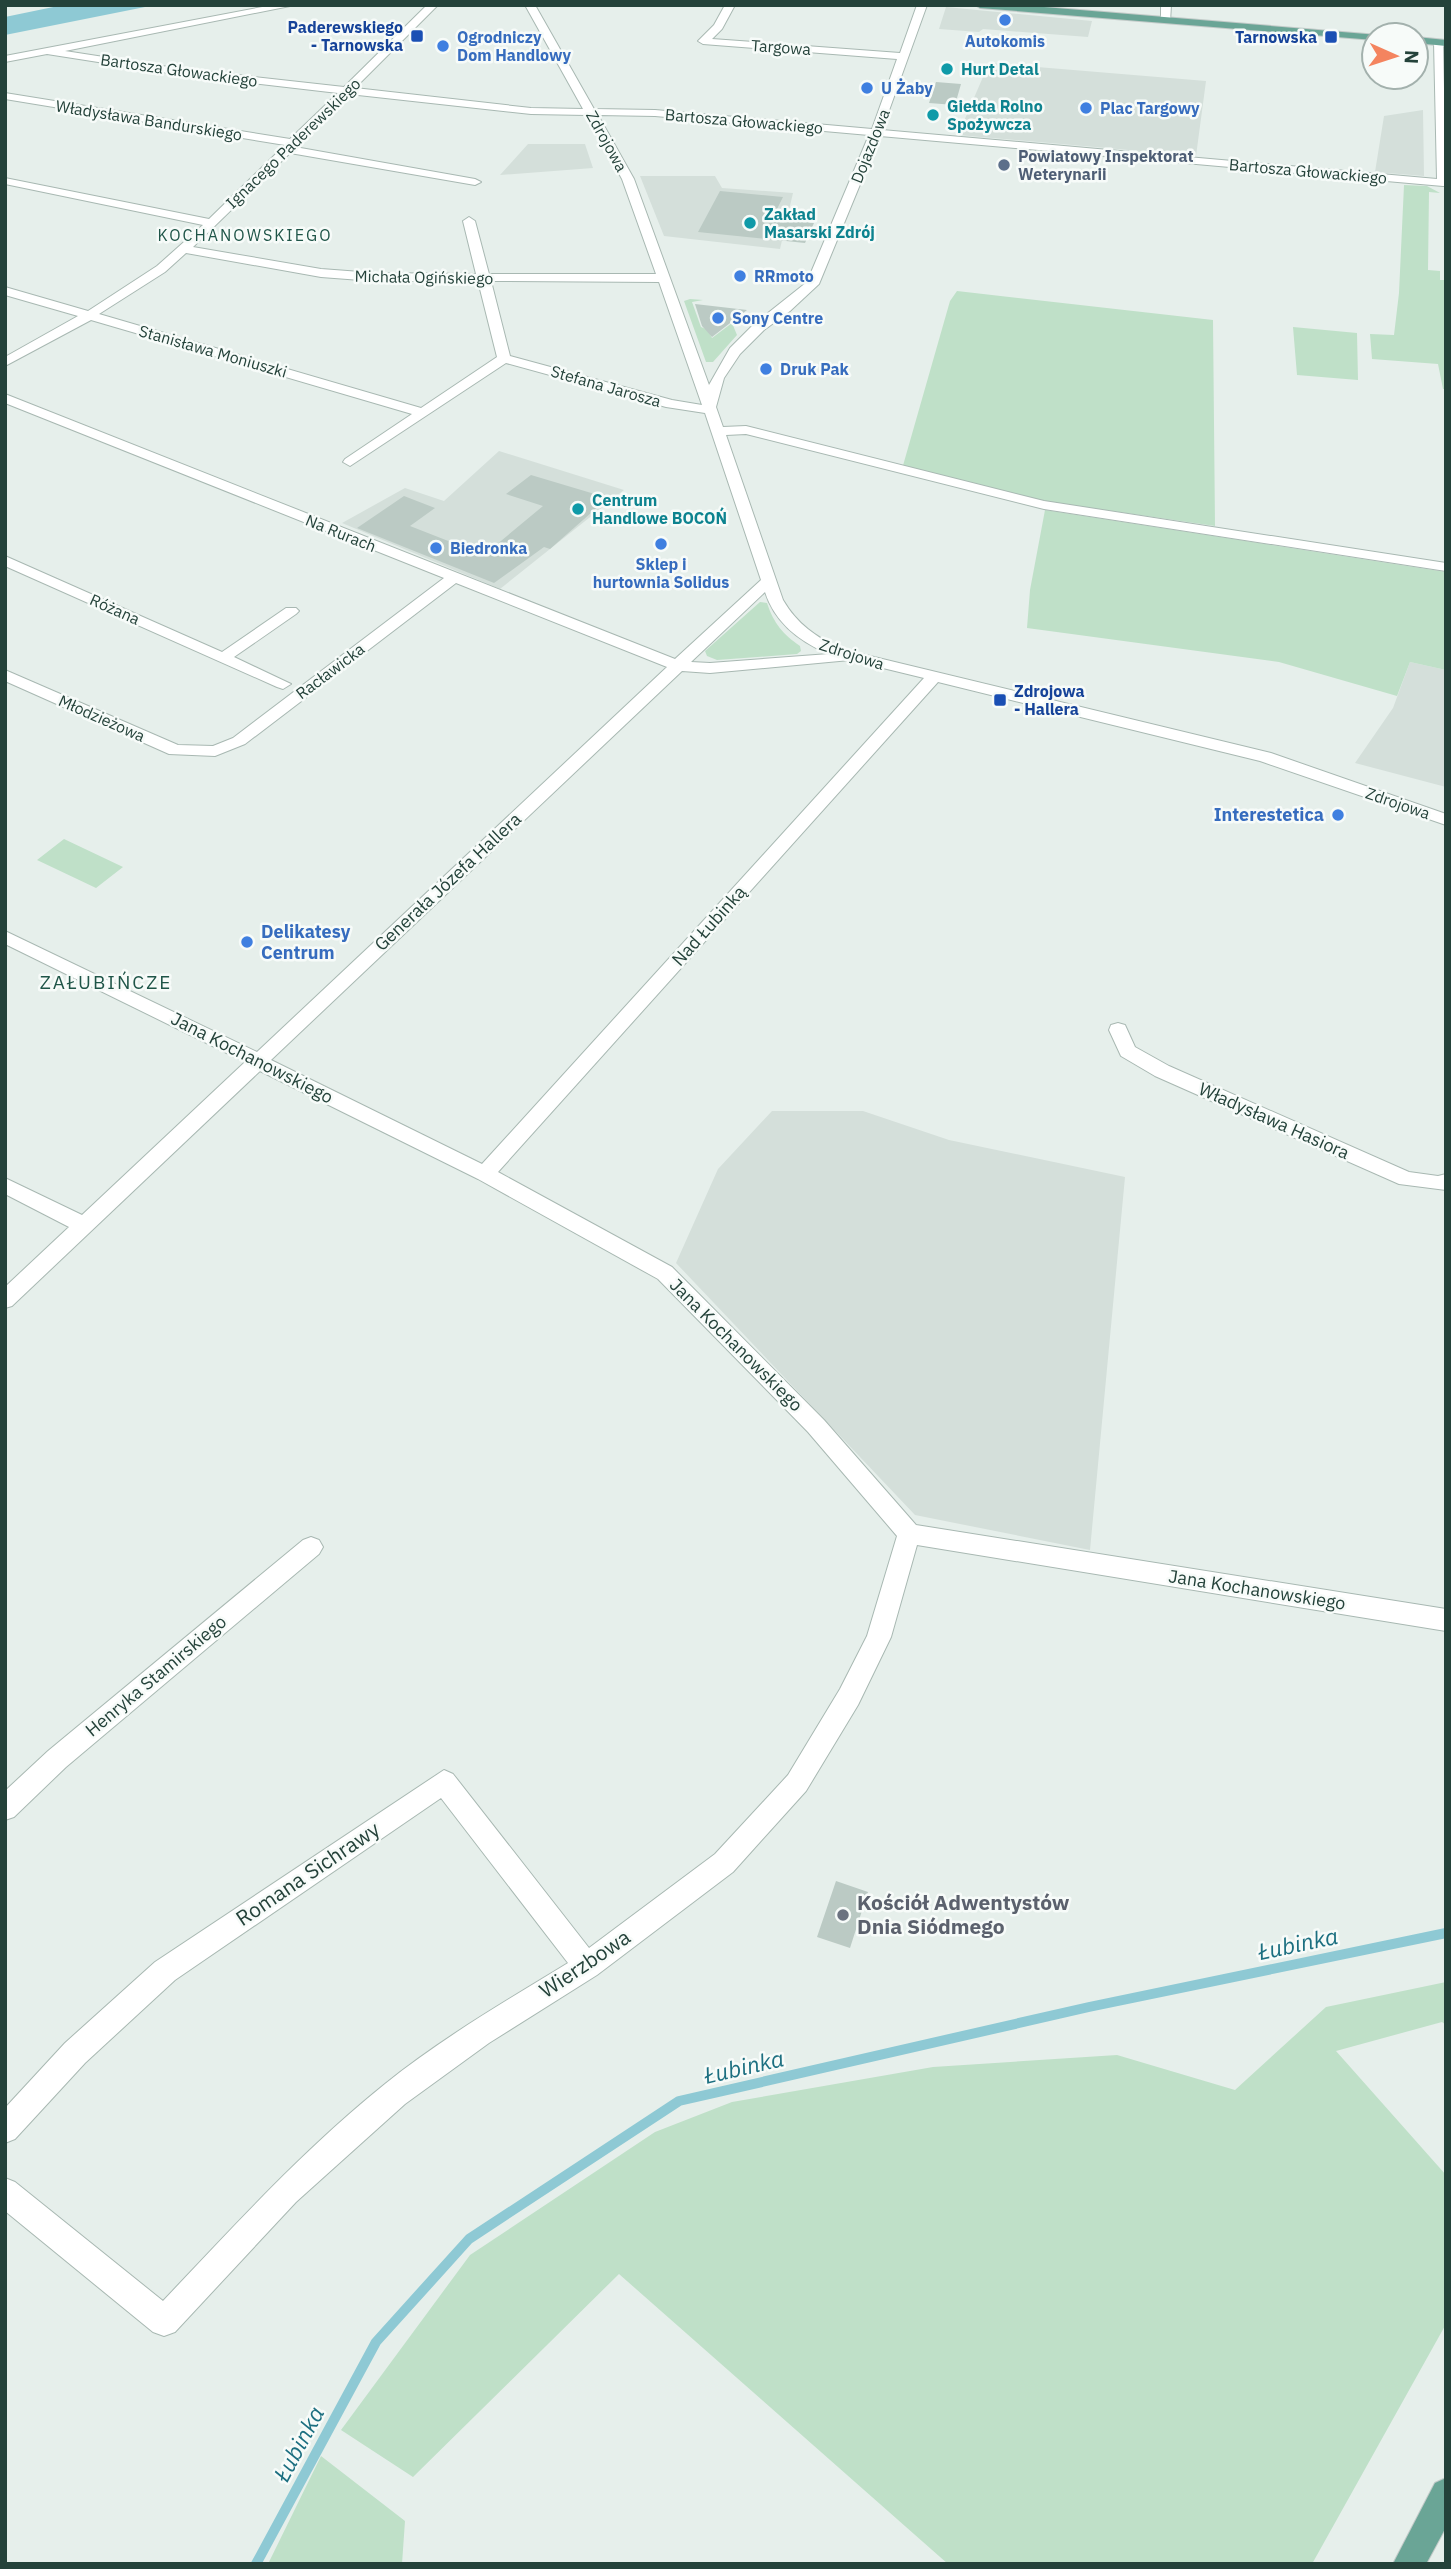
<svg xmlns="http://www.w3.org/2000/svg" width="1451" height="2569" font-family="'IBM Plex Sans',sans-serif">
	<rect width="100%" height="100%" fill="#e6efeb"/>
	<path fill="#d4dfda" d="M946 7 1092 21 1088 37 983 29 979 32 939 29Z
		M989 63 1206 81 1196 156 958 135Z
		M1423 110 1424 176 1375 172 1384 116Z
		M528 144H585L593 168 500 175Z
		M640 176H715L722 188 793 193 780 249 664 236Z
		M499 451 624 490 500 589 342 523 405 488 444 501Z
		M1410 662 1446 670V787L1355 763 1393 708Z
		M772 1111H863L949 1140 1125 1177 1090 1550 915 1515 676 1263 718 1169Z"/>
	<path fill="#bfe0c8" d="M1404 185 1427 186 1440 193 1429 192 1428 270 1440 271V280H1446V389H1443L1438 364 1372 359 1370 334 1394 335 1399 293Z
		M957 291 1213 320 1215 526 1044 501 902 469 950 301Z
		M690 299 703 300 692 302 701 327 708 330 712 338 732 323 737 335 713 362H706L684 301Z
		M1293 327 1357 333 1358 380 1297 375Z
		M1045 510 1446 572V670L1410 662 1397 696 1279 662 1027 628 1030 590Z
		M760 602 767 603C774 624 783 634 800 646L801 651 797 654 717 660 707 656 705 651Z
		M64 839 123 867 96 888 37 860Z
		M1446 1982V2025L1442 2022 1336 2051 1446 2175V2324L1312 2564H948L619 2274 413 2477 341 2430 470 2255 655 2132 732 2102 933 2067 1117 2055 1235 2090 1326 2007Z
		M321 2456 405 2521 402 2564H268Z"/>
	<path fill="#8ec9d4" d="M63 5H155L5 35V17Z"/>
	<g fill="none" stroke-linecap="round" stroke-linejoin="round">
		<path stroke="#8ec9d4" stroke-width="10" d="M256 2564 376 2342 469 2239 679 2101 1089 2007 1446 1933"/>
	</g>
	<path fill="#bbcac4" d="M936 82 961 84 955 105 929 103Z
		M720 191 783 197 777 209 791 210 786 220 814 223 805 243 698 232Z
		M695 304 747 310 712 337 702 326Z
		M531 475 608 498 550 549 544 547 494 583 357 528 404 496 435 508 410 526 484 555 543 506 506 494Z
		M836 1881 868 1892 850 1948 817 1937Z"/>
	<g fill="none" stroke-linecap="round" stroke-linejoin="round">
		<g stroke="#a8b8b2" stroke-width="2">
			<path id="minor" d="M273 5H295L65 51 175 68 344 87 427 5H438L355 88 531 108 583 109 525 5H535L594 109 655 110 872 129 897 59 703 44 698 41 714 25 725 5H735L722 29 712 39 900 53 917 5H927L882 130 1437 179 1434 42 1443 40 1446 186H1443L880 136 819 284 790 311 764 330 740 354 724 378 716 407 723 427 746 426 1044 501 1446 563V571L1044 509 746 434 726 435 783 600C797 624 816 637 841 649L1271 753 1446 814V825L1260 761 938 682 498 1172 672 1267 824 1420 916 1525 1446 1609V1631L917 1545 891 1637 858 1705 806 1791 733 1872 597 1975 489 2043 405 2104 296 2202 175 2332 164 2336 153 2332 5 2211V2178L15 2182 163 2301C234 2226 304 2149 385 2084 442 2038 506 2001 568 1963L441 1798 175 1980 85 2063 15 2139 5 2143V2108L65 2043 155 1962 444 1770 453 1774 589 1948 715 1854 788 1775 840 1689 867 1636 897 1536 808 1432 658 1279 478 1179 260 1071 12 1306 5 1308V1287L69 1227 5 1194V1178L82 1215 245 1062 5 944V931L257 1052 667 667 456 583 245 744 215 756 169 754 5 681V670L178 745 213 746 233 738 444 578 5 403V394L675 659 761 580 705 413 666 407 506 363 350 466 343 462 345 459 412 414 91 320 5 366V357L78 316 5 295V287L88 311 157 266 203 225 5 184V178L209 219 285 145 5 99V93L290 139 338 93 175 74 47 54 5 62V56ZM349 94 531 114 587 115 622 179 656 274H489L475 221 469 217 463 221 476 274 374 273 321 269 193 247 290 153 475 185 481 182 475 179 295 147ZM598 115 655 116 869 135 807 282 754 324 730 348 709 385 634 179ZM186 253 321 277 374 281H478L497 357 421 408 99 314 165 272ZM491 281 659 282 702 405 672 400 510 356ZM765 592C775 623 800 642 829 654L710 663 691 662ZM850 660 924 678 482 1164 271 1060 682 671 710 673Z
				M1161 5H1171L1170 22 1161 20Z
				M5 556 222 652 286 608H296L299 611 296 614 234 657 291 684 283 689 277 687 5 566Z
				M1118 1023 1125 1025 1135 1047 1169 1066 1409 1172 1438 1176 1446 1174V1190L1399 1184 1155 1076 1121 1056 1109 1030 1111 1025Z
				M311 1537 319 1540 323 1547 319 1554 66 1767 14 1817 5 1820V1791L48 1751 303 1540Z"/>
		</g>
		<g stroke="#c2cac8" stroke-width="2">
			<path id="major" d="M975 5H1020L1378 35H1374V40L980 8Z
				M1416 37 1446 40V46L1416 43Z
				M1446 2478V2527L1426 2564H1393L1435 2483Z"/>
		</g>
		<use href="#minor" fill="#fff" fill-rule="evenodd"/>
		<use href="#major" fill="#6aa596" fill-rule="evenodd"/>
	</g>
	<g fill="#3f7fe0" stroke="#f7fbf9" stroke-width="2.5">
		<circle cx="1005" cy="20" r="7"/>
		<circle cx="443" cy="46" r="7"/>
		<circle cx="867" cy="88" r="7"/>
		<circle cx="1086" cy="108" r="7"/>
		<circle cx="740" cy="276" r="7"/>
		<circle cx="718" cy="318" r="7"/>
		<circle cx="766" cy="369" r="7"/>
		<circle cx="661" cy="544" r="7"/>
		<circle cx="436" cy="548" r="7"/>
		<circle cx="1338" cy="815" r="7"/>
		<circle cx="247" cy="942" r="7"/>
	</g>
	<g fill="#1a4fb4" stroke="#f7fbf9" stroke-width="2.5">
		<rect x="410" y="29" width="14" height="14" rx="3.5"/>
		<rect x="1324" y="30" width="14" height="14" rx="3.5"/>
		<rect x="993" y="693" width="14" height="14" rx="3.5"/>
	</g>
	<g fill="#0f9aa8" stroke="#f7fbf9" stroke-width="2.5">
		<circle cx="947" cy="69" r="7"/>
		<circle cx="933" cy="115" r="7"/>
		<circle cx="750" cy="223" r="7"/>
		<circle cx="578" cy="509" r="7"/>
	</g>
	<circle fill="#5c6f8a" stroke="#f7fbf9" stroke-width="2.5" cx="1004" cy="165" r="7"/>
	<circle fill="#6b7280" stroke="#f7fbf9" stroke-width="2.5" cx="843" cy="1915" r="7"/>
	<g text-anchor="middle" stroke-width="5" stroke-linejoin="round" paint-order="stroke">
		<g font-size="16" font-weight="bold" fill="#164399" stroke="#f7fbf9" text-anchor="end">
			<text x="403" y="33">Paderewskiego<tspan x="403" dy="18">- Tarnowska</tspan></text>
			<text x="1317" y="43">Tarnowska</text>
			<text x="1014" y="697" text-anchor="start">Zdrojowa<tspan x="1014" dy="18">- Hallera</tspan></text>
		</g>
		<g font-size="16" font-weight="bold" fill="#366cbe" stroke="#f7fbf9" text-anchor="start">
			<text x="457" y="43">Ogrodniczy<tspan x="457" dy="18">Dom Handlowy</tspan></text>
			<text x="1005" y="47" text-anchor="middle">Autokomis</text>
			<text x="881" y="94">U Żaby</text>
			<text x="1100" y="114">Plac Targowy</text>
			<text x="754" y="282">RRmoto</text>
			<text x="732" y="324">Sony Centre</text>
			<text x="780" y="375">Druk Pak</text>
			<text x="450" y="554">Biedronka</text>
			<text x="661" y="570" text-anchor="middle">Sklep i<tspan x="661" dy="18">hurtownia Solidus</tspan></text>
		</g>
		<g font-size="16" fill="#24423a" stroke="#f7fbf9">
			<text transform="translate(781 47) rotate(4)" y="6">Targowa</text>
			<text transform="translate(179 70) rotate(8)" y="6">Bartosza Głowackiego</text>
			<text transform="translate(149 120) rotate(9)" y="6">Władysława Bandurskiego</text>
			<text transform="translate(744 121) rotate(5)" y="6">Bartosza Głowackiego</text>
			<text transform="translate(607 141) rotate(61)" y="6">Zdrojowa</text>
			<text transform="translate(293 143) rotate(-44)" y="6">Ignacego Paderewskiego</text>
			<text transform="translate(870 146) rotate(-68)" y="6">Dojazdowa</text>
			<text transform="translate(1308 171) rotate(5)" y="6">Bartosza Głowackiego</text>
			<text transform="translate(424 277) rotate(1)" y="6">Michała Ogińskiego</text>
			<text transform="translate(213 351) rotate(16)" y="6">Stanisława Moniuszki</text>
			<text transform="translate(606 386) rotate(16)" y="6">Stefana Jarosza</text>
			<text transform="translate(341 533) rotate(22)" y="6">Na Rurach</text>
			<text transform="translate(115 609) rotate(24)" y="6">Różana</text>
			<text transform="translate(852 654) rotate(18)" y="6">Zdrojowa</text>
			<text transform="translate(330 671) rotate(-37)" y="6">Racławicka</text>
			<text transform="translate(102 718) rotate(24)" y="6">Młodzieżowa</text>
			<text transform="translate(1398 803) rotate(19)" y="6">Zdrojowa</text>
		</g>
		<g font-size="16" font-weight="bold" fill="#0d838f" stroke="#f7fbf9" text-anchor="start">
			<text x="961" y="75">Hurt Detal</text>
			<text x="947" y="112">Giełda Rolno<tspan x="947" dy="18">Spożywcza</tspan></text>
			<text x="764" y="220">Zakład<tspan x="764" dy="18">Masarski Zdrój</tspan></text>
			<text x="592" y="506">Centrum<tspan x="592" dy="18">Handlowe BOCOŃ</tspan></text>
		</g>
		<g font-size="16" font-weight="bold" fill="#4e5e75" stroke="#f7fbf9" text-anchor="start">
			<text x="1018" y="162">Powiatowy Inspektorat<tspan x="1018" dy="18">Weterynarii</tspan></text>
		</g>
		<g font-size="16" letter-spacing="2" fill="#1f5548" stroke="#f7fbf9">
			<text x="245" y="241">KOCHANOWSKIEGO</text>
		</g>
		<g font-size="18" font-weight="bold" fill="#366cbe" stroke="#f7fbf9" text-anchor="end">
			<text x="1324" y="821">Interestetica</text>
			<text x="261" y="938" text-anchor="start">Delikatesy<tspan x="261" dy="21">Centrum</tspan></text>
		</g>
		<g font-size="18" fill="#24423a" stroke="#f7fbf9">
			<text transform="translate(448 882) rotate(-43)" y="6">Generała Józefa Hallera</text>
			<text transform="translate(709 926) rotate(-48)" y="6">Nad Łubinką</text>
			<text transform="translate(252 1058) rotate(27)" y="6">Jana Kochanowskiego</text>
			<text transform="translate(1274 1121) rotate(24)" y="6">Władysława Hasiora</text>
			<text transform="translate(736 1345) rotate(45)" y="6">Jana Kochanowskiego</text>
			<text transform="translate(1257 1590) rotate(9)" y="6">Jana Kochanowskiego</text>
			<text transform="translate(156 1676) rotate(-40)" y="6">Henryka Stamirskiego</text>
		</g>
		<g font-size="19" letter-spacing="2" fill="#1f5548" stroke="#f7fbf9">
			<text x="106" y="989">ZAŁUBIŃCZE</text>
		</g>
		<g font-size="21" fill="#24423a" stroke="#f7fbf9">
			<text transform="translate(308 1874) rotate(-34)" y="7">Romana Sichrawy</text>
			<text transform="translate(585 1964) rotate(-34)" y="7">Wierzbowa</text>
		</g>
		<g font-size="21" font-weight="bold" fill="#5b616d" stroke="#f7fbf9" text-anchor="start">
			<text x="857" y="1910">Kościół Adwentystów<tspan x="857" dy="24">Dnia Siódmego</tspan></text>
		</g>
		<g font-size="23" font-style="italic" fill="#1c6f80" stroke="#f7fbf9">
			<text transform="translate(1298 1944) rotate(-12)" y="8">Łubinka</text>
			<text transform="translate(744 2067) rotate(-13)" y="8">Łubinka</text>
			<text transform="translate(299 2444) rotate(-62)" y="8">Łubinka</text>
		</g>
	</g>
	<rect width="1451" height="2569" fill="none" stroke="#24423a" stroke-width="14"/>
	<g transform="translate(1395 56) rotate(93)"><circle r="33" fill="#f7fbf9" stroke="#a3b1ad" stroke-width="2"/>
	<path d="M0-5L12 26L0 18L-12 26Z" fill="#f4845f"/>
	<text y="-10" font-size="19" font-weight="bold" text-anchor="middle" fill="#24423a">N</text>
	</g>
</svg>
